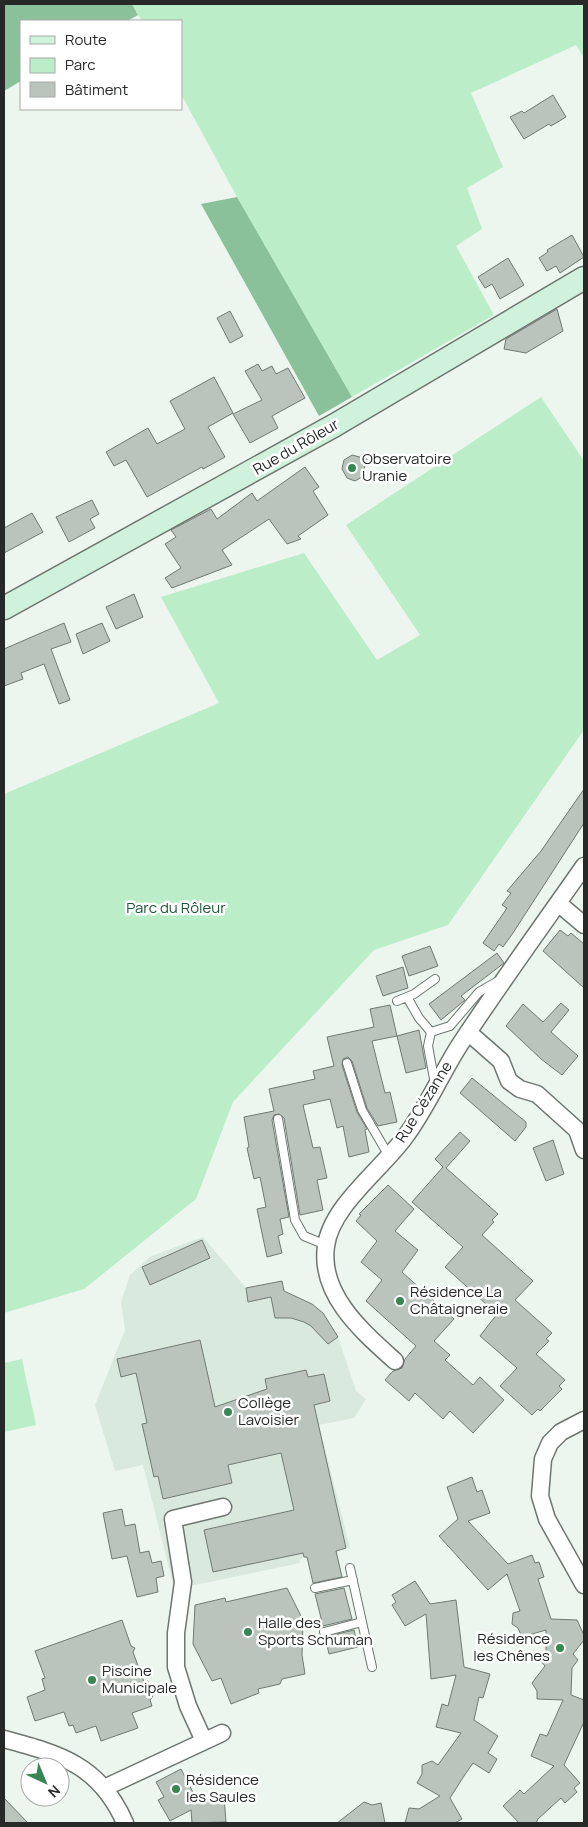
<svg xmlns="http://www.w3.org/2000/svg" width="588" height="1827" font-family="Manrope,sans-serif">
	<rect width="100%" height="100%" fill="#ecf5ee"/>
	<path fill="#dae9de" d="M203 1237 246 1288 282 1281 287 1296 315 1306 321 1311 331 1324 338 1337 356 1391 366 1399 354 1418 319 1425 350 1548 304 1557 300 1559V1563L186 1587 174 1588 143 1465 115 1471 95 1405 125 1330 121 1302 130 1275 151 1256Z"/>
	<path fill="#bcedc9" d="M132 4H584V58L576 45 471 93 503 167 467 188 482 229 456 246 494 315 352 397 237 197 181 94V21H142Z
		M541 397 584 461V730L448 925 374 950 233 1102 196 1199 84 1289 4 1313V794L219 703 161 597 304 553 377 660 420 635 346 525Z
		M22 1359 36 1425 4 1432V1363Z"/>
	<path fill="#8bc19a" d="M4 4H132L138 15 127 21H21V81L4 91Z
		M237 197 352 397 319 416 201 204Z"/>
	<path fill="#bbc3bd" stroke="#717973" d="M553 95 566 117 551 126 549 124 524 139 510 117 522 111 524 113Z
		M572 235 584 257 560 273 556 266 547 271 539 258 548 252 547 250Z
		M508 258 524 285 500 299 492 284 485 288 478 277Z
		M557 309 563 331 526 353 504 349 506 339Z
		M230 311 243 336 230 343 217 318Z
		M258 364 262 371 272 366 276 374 288 368 305 398 272 416 278 428 250 443 233 414 262 400 245 371Z
		M214 377 233 413 208 427 225 457 203 469 202 467 147 497 126 460 114 466 106 452 148 428 157 444 185 429 170 401Z
		M352 455 367 459 362 477 355 481 347 478 342 469 344 460Z
		M305 467 319 487 313 491 328 515 298 536 301 539 287 544 269 519 222 550 232 565 172 588 165 578 181 568 165 544 176 537 171 530 211 509 217 519 252 493 257 501Z
		M92 500 99 514 90 519 95 528 69 542 56 517Z
		M32 513 43 532 4 553V528Z
		M134 594 143 617 116 629 106 607Z
		M64 623 71 642 51 649 70 700 59 704 44 664 21 673 23 679 4 686V649Z
		M102 623 110 641 83 654 76 634Z
		M584 789V823L513 933 503 947 499 944 494 951 483 943 507 908 502 905 511 893 507 891 541 851Z
		M560 930 568 936 571 933 584 944V988L543 951Z
		M430 946 438 966 409 976 402 956Z
		M497 953 504 963 461 996 465 1000 441 1020 429 1004Z
		M403 967 408 988 383 996 376 976Z
		M561 1003 569 1010 551 1032 578 1056 562 1075 541 1059 506 1026 523 1004 543 1022Z
		M390 1005 397 1036 372 1041 385 1093 390 1092 397 1122 378 1126 367 1108 352 1061 348 1057 343 1059 342 1065 357 1112 367 1129 365 1130 369 1152 349 1157 343 1126 337 1128 330 1099 303 1105 313 1148 320 1147 327 1178 317 1180 323 1210 300 1215 284 1118 279 1114 274 1115 272 1120 289 1217 280 1219 283 1234 278 1236 282 1253 267 1257 257 1209 266 1207 260 1177 254 1179 247 1148 249 1147 244 1117 274 1111 269 1089 315 1079 313 1071 334 1066 327 1037 374 1027 370 1009Z
		M419 1030 426 1068 406 1073 397 1036Z
		M472 1078 526 1122V1127L515 1141 460 1093Z
		M460 1132 470 1141 446 1168 498 1214 492 1220 494 1222 482 1235 533 1281 515 1300 552 1333 546 1339 549 1341 536 1354 565 1380 559 1386 562 1389 540 1411 538 1409 532 1415 500 1386 517 1368 480 1336 497 1314 445 1267 463 1247 412 1202 443 1167 435 1159Z
		M553 1140 564 1174 546 1181 533 1148Z
		M388 1185 414 1209 395 1231 418 1250 402 1272 454 1319 434 1341 450 1355 445 1360 473 1385 480 1377 504 1400 473 1433 450 1411 443 1419 415 1393 409 1401 385 1380 393 1371 402 1368 405 1359 416 1346 366 1301 382 1280 361 1262 377 1241 356 1221 361 1215 359 1214Z
		M202 1240 210 1258 150 1285 142 1267Z
		M282 1281 284 1291 312 1304 323 1313 338 1337 328 1344 311 1326 304 1322 291 1318H275L271 1297 248 1302 246 1288Z
		M200 1340 215 1407 267 1389 265 1379 306 1370 308 1377 324 1374 330 1401 314 1405 346 1548 336 1551 342 1577 313 1583 307 1557H304L303 1553 213 1572 204 1530 294 1510 281 1453 228 1465 232 1483 163 1499 158 1476 154 1477 142 1424 147 1423 136 1373 121 1377 117 1359Z
		M472 1477 477 1492 482 1490 490 1513 468 1521 508 1564 532 1555 535 1563 539 1562 544 1577 538 1579 551 1619 577 1620 584 1635V1640L573 1654 578 1660 572 1668 571 1695 584 1700V1722L564 1765 580 1783 574 1788 577 1792 565 1803 561 1798 538 1819 536 1823H519L503 1806 520 1790 524 1794 554 1766 531 1756 540 1734 547 1736 563 1700 537 1699V1691L532 1683 545 1666 540 1660 546 1651V1630L522 1637 518 1628 512 1624 513 1613 520 1611 507 1574 488 1590 439 1536 458 1519 447 1487Z
		M122 1509 125 1526 135 1524 140 1553 149 1551 152 1563 161 1561 164 1576 156 1578 158 1592 137 1597 127 1556 112 1559 103 1513Z
		M415 1581 430 1604 456 1600 464 1667 490 1674 483 1698 479 1697 474 1720 498 1736 488 1753 497 1759 489 1773 473 1763 464 1776 450 1798 462 1819 455 1823H405L409 1808 419 1809 440 1796 417 1783 422 1774V1765L432 1761 438 1765 461 1733 436 1727 442 1704 448 1706 456 1675 431 1679 426 1614 405 1626 392 1605 396 1602 392 1595Z
		M287 1588 303 1620 302 1655 305 1674 282 1679 280 1684 258 1689 259 1693 231 1704 221 1678 212 1681 193 1644 195 1605 225 1598 226 1602Z
		M344 1588 352 1619 323 1626 315 1594Z
		M122 1620 131 1646 135 1648 133 1652 144 1682 148 1681 153 1696 150 1700 152 1706 132 1713 138 1728 101 1741 96 1726 76 1733 73 1725 69 1726 64 1712 35 1721 27 1697 45 1690 42 1679 45 1678 35 1651Z
		M354 1630 358 1647 329 1654 325 1637Z
		M181 1769 197 1800 224 1798 226 1822 192 1823 191 1810 170 1821 158 1800 164 1797 156 1782Z
		M4 1798 28 1823H4Z
		M364 1802 372 1805 381 1803 385 1823H337Z"/>
	<g fill="none" stroke-linecap="round" stroke-linejoin="round">
		<g stroke="#6e7670" stroke-width="10">
			<path id="lane" d="M407 997 419 1018 431 1032 428 1046 435 1084
				M397 1001 414 994 435 979
				M431 1032 450 1026 479 992 498 981
				M347 1063 362 1110 389 1156
				M278 1119 295 1220 304 1236 326 1245
				M350 1568 372 1667
				M315 1588 353 1580
				M324 1632 362 1622"/>
		</g>
		<g stroke="#6e7670" stroke-width="19">
			<path id="street" d="M558 903 584 925
				M468 1032 501 1061 509 1081 520 1089 537 1094 577 1130 584 1150
				M395 1361C363 1332 319 1295 326 1246 331 1206 382 1169 405 1137 426 1109 440 1076 459 1046 499 985 542 926 584 866
				M584 1420 561 1432 550 1443 543 1459 540 1496 547 1519 584 1585
				M4 1739C60 1754 100 1765 125 1823
				M204 1741 188 1706 176 1667V1633L183 1582 173 1519 223 1507
				M104 1788 222 1733"/>
		</g>
		<g stroke="#6e7670" stroke-width="25">
			<path id="secondary" d="M4 608 335 425 584 278"/>
		</g>
		<use href="#lane" stroke="#fff" stroke-width="8"/>
		<use href="#street" stroke="#fff" stroke-width="16"/>
		<use href="#secondary" stroke="#d0f2dc" stroke-width="22"/>
	</g>
	<g fill="#398554" stroke="#fff" stroke-width="2">
		<circle cx="352" cy="468" r="5"/>
		<circle cx="400" cy="1301" r="5"/>
		<circle cx="228" cy="1412" r="5"/>
		<circle cx="248" cy="1632" r="5"/>
		<circle cx="560" cy="1648" r="5"/>
		<circle cx="92" cy="1680" r="5"/>
		<circle cx="176" cy="1789" r="5"/>
	</g>
	<g text-anchor="middle" stroke-width="5" stroke-linejoin="round" paint-order="stroke">
		<g font-size="15" fill="#262927" stroke="#fff">
			<text transform="translate(296 447) rotate(-30)" y="5">Rue du Rôleur</text>
			<text transform="translate(424 1102) rotate(-58)" y="5">Rue Cézanne</text>
		</g>
		<g font-size="15" fill="#262927" stroke="#fff" text-anchor="start">
			<text x="362" y="464">Observatoire<tspan x="362" dy="17">Uranie</tspan></text>
			<text x="410" y="1297">Résidence La<tspan x="410" dy="17">Châtaigneraie</tspan></text>
			<text x="238" y="1408">Collège<tspan x="238" dy="17">Lavoisier</tspan></text>
			<text x="258" y="1628">Halle des<tspan x="258" dy="17">Sports Schuman</tspan></text>
			<text x="550" y="1644" text-anchor="end">Résidence<tspan x="550" dy="17">les Chênes</tspan></text>
			<text x="102" y="1676">Piscine<tspan x="102" dy="17">Municipale</tspan></text>
			<text x="186" y="1785">Résidence<tspan x="186" dy="17">les Saules</tspan></text>
		</g>
		<g font-size="15" fill="#1b5833" stroke="#fff">
			<text x="176" y="913">Parc du Rôleur</text>
		</g>
	</g>
	<rect width="588" height="1827" fill="none" stroke="#262927" stroke-width="10"/>
	<rect x="20" y="20" width="162" height="90" fill="#ffffff" stroke="#a8a9a9"/>
	<rect x="30" y="36" width="25" height="8" fill="#d0f2dc" stroke="#a8a9a9"/>
	<text x="65" y="45" font-size="15" fill="#262927">Route</text>
	<rect x="30" y="58" width="25" height="15" fill="#bcedc9" stroke="#a8a9a9"/>
	<text x="65" y="70" font-size="15" fill="#262927">Parc</text>
	<rect x="30" y="82" width="25" height="15" fill="#bbc3bd" stroke="#a8a9a9"/>
	<text x="65" y="95" font-size="15" fill="#262927">Bâtiment</text>
	<g transform="translate(45 1782) rotate(136)"><circle r="24" fill="#ffffff" stroke="#a8a9a9"/>
	<path d="M0-4L9 19L0 12L-9 19Z" fill="#398554"/>
	<text y="-8" font-size="14" font-weight="bold" text-anchor="middle" fill="#262927">N</text>
	</g>
</svg>
